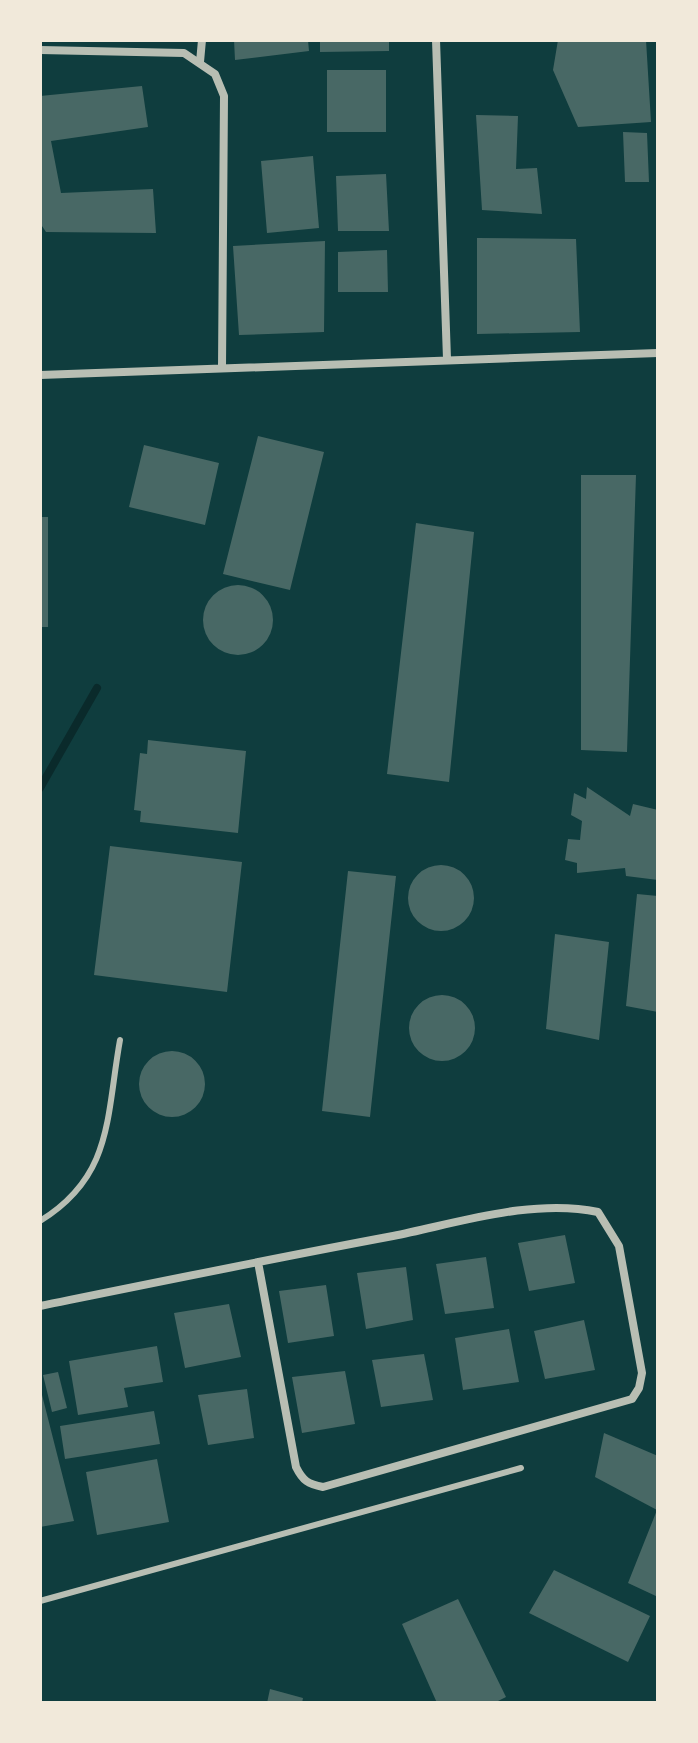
<svg xmlns="http://www.w3.org/2000/svg" width="698" height="1743" font-family="Overpass,sans-serif">
	<rect width="100%" height="100%" fill="#0f3d3e"/>
	<g fill="none" stroke-linecap="round" stroke-linejoin="round">
		<path stroke="#0a2a2b" stroke-width="8" d="M40 788 97 688"/>
	</g>
	<path fill="#486865" d="M234 40H308L309 51 235 60Z
		M320 40H389V51L320 52Z
		M558 40H646L651 122 578 127 553 70Z
		M327 70H386V132H327Z
		M142 86 148 127 51 141 61 193 153 189 156 233 46 232 40 223V96Z
		M476 115 518 116 516 169 537 168 542 214 482 210Z
		M623 132 647 133 649 182H625Z
		M313 156 319 228 267 233 261 161Z
		M386 174 389 231H338L336 176Z
		M477 238 576 239 580 332 477 334Z
		M325 241 324 332 239 335 233 246Z
		M387 250 388 292H338V252Z
		M258 436 324 452 290 590 223 574Z
		M144 445 219 463 205 525 129 507Z
		M581 475H636L627 752 581 750Z
		M40 517H48V627H40Z
		M416 523 474 532 449 782 387 774Z
		M203 620a35 35 0 1 1 70 0a35 35 0 1 1-70 0Z
		M148 740 246 751 238 833 140 822 141 811 134 810 140 753 147 754Z
		M587 787 630 816 633 804 658 810V880L626 876 625 868 577 873V863L565 860 568 839 580 840 582 821 571 815 574 793 586 799Z
		M110 846 242 862 227 992 94 975Z
		M408 898a33 33 0 1 1 66 0a33 33 0 1 1-66 0Z
		M348 871 396 876 370 1117 322 1111Z
		M637 894 658 896V1012L626 1006Z
		M555 934 609 942 599 1040 546 1029Z
		M409 1028a33 33 0 1 1 66 0a33 33 0 1 1-66 0Z
		M139 1084a33 33 0 1 1 66 0a33 33 0 1 1-66 0Z
		M565 1235 575 1283 529 1291 518 1243Z
		M486 1257 494 1308 445 1314 436 1264Z
		M406 1267 413 1320 366 1329 357 1273Z
		M326 1285 334 1336 288 1343 279 1291Z
		M229 1304 241 1357 185 1368 174 1313Z
		M584 1320 595 1370 545 1379 534 1331Z
		M509 1329 519 1382 463 1390 455 1338Z
		M157 1346 163 1382 124 1388 128 1407 78 1415 69 1361Z
		M424 1354 433 1400 381 1407 372 1360Z
		M345 1371 355 1424 302 1433 292 1377Z
		M58 1372 67 1408 52 1412 43 1375Z
		M40 1387 74 1521 40 1527Z
		M247 1389 254 1438 208 1445 198 1395Z
		M154 1411 160 1444 65 1459 60 1426Z
		M604 1433 658 1456V1597L628 1583 657 1510 595 1477Z
		M157 1459 169 1522 97 1535 86 1472Z
		M554 1570 650 1616 628 1662 529 1613Z
		M458 1599 506 1697 494 1703H437L402 1624Z
		M270 1689 303 1698 302 1703H267Z"/>
	<g fill="none" stroke-linecap="round" stroke-linejoin="round">
		<path stroke="#b8beb3" stroke-width="6" d="M40 1221C113 1176 106 1118 120 1040
			M40 1601 521 1468"/>
		<path stroke="#b8beb3" stroke-width="8" d="M436 40 447 359
			M40 50 184 53 215 74 224 96 222 368
			M200 62 202 40
			M40 375 658 353
			M40 1306C158 1282 275 1258 393 1236 458 1223 533 1198 598 1212L619 1246 642 1373 639 1388 632 1399 323 1487C308 1484 303 1481 296 1467L258 1262"/>
	</g>
	<rect width="698" height="1743" fill="none" stroke="#f1e9da" stroke-width="84"/>
</svg>
